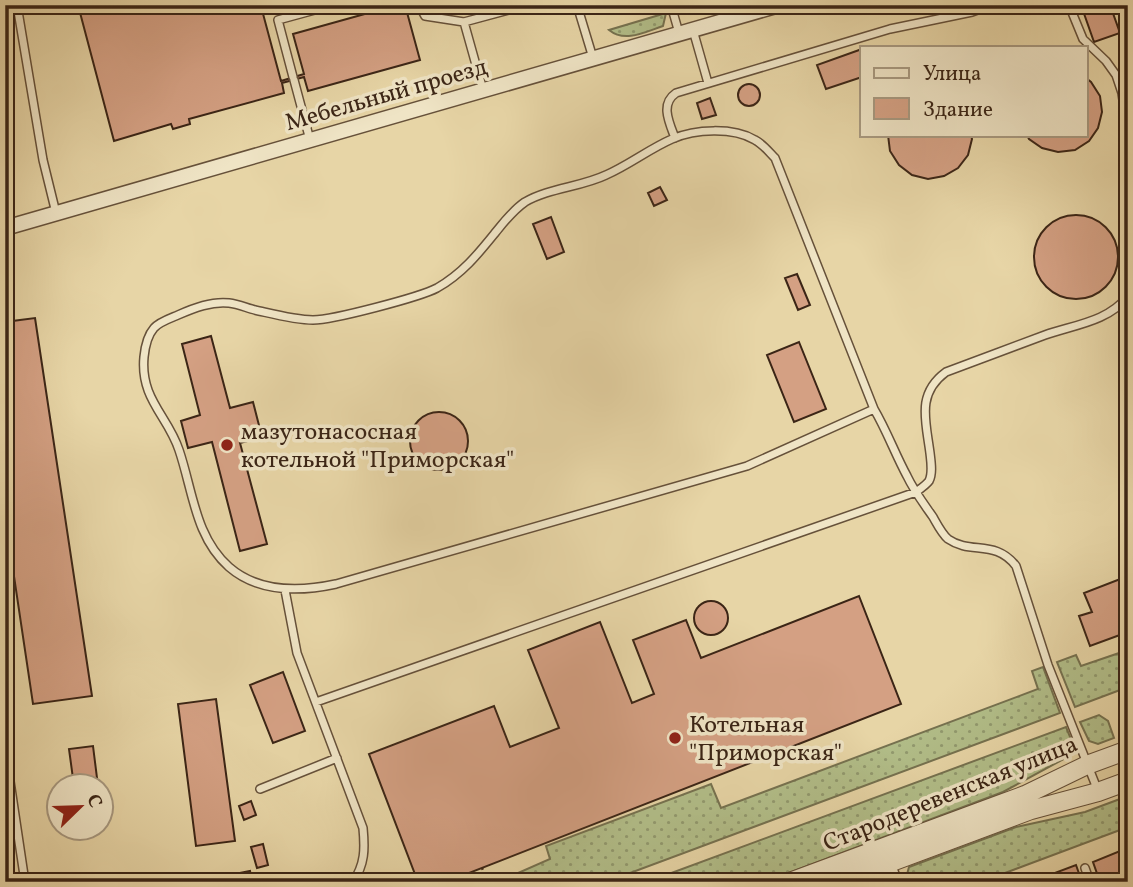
<svg xmlns="http://www.w3.org/2000/svg" width="1133" height="887" font-family="Vollkorn,serif">
	<defs>
		<pattern id="grass-dots" width="8" height="8" patternUnits="userSpaceOnUse" patternTransform="scale(1.75)"><rect width="8" height="8" fill="#b2be89"/><path d="M2 2h.1M6 6h.1" fill="none" stroke="#929a6f" stroke-width="1.8" stroke-linecap="round"/></pattern>
	</defs>
	<rect width="100%" height="100%" fill="#e7d5a6"/>
	<filter id="stains"><feTurbulence type="fractalNoise" baseFrequency=".00286" numOctaves="4"/><feColorMatrix values="0 0 0 0 .2 0 0 0 0 .09 0 0 0 0 .02 0 0 0 .5 -.17"/></filter>
	<radialGradient id="worn" r=".72"><stop offset=".6" stop-color="#630" stop-opacity="0"/><stop offset="1" stop-color="#630" stop-opacity=".3"/></radialGradient>
	<path fill="url(#grass-dots)" stroke="#767250" stroke-width="2" d="M666 13 663 26C645 32 625 43 609 30Z
		M1128 650V687L1075 707 1057 662 1076 655 1081 666Z
		M1043 667 1060 713 606 882H515L518 873 550 859 546 846 711 784 721 808 1038 689 1032 671Z
		M1099 715 1108 721 1114 738 1098 744 1089 741 1080 722Z
		M1066 727 1073 744 1071 755 1003 792 765 882H647Z
		M1128 796V827L981 882H905L909 867 1016 827 1085 812Z"/>
	<path fill="#d4a083" stroke="#3b2516" stroke-width="2" d="M78 5H279L262 10 281 81 304 74 293 34 397 5H405L420 60 308 91 304 77 282 83 284 93 189 119 190 124 173 129 171 124 114 141Z
		M1081 5H1110L1120 33 1094 42Z
		M862 49V77L826 89 817 65Z
		M1086 78 1091 82 1100 96 1102 112 1098 128 1089 141 1075 150 1058 152 1042 148 1029 139 1027 135H1086Z
		M738 95a11 11 0 1 1 22 0a11 11 0 1 1-22 0Z
		M710 98 716 115 702 119 697 103Z
		M5 128 11 169 5 170Z
		M888 135H971L972 139 968 155 958 168 944 176 928 179 912 175 899 165 890 151Z
		M660 187 667 200 654 206 648 193Z
		M1034 257a42 42 0 1 1 84 0a42 42 0 1 1-84 0Z
		M551 217 564 252 547 259 533 224Z
		M797 274 810 305 798 310 785 278Z
		M35 318 92 696 33 704 5 516V322Z
		M211 336 230 408 253 402 262 437 240 443 267 544 240 551 212 442 188 448 181 421 200 415 182 344Z
		M799 342 826 409 794 422 767 355Z
		M410 441a29 29 0 1 1 58 0a29 29 0 1 1-58 0Z
		M1128 576V632L1090 646 1079 616 1092 612 1084 593Z
		M859 596 901 704 446 882H418L369 754 494 706 510 747 559 728 528 650 600 622 632 703 654 694 633 640 686 620 701 658Z
		M694 618a17 17 0 1 1 34 0a17 17 0 1 1-34 0Z
		M283 672 305 731 273 743 250 685Z
		M216 699 235 841 196 846 178 704Z
		M93 746 98 786H74L69 749Z
		M251 801 256 815 244 820 239 806Z
		M263 844 268 865 257 868 251 847Z
		M1120 851 1128 872V882H1100L1093 862Z
		M1076 865 1082 882H1046L1044 877Z
		M250 871 252 882H195Z"/>
	<g fill="none" stroke-linecap="round" stroke-linejoin="round">
		<g stroke="#66513a" stroke-width="10">
			<path id="service" d="M17 5 43 160 56 213
				M419 5 425 16 464 22
				M577 5 593 58
				M671 5 679 33
				M1069 5 1083 39 1106 61 1116 75 1122 93 1128 134
				M693 30 708 83
				M293 77 278 20 333 5
				M294 80 310 140
				M483 90 464 22 527 5
				M675 138C669 122 660 104 676 93L890 29 972 12 991 5
				M874 409 747 466 336 584C299 592 259 593 229 567 195 537 193 491 179 450 168 416 140 399 144 357 145 347 147 336 154 328 159 322 171 318 178 315 194 308 212 301 229 303 238 304 247 308 255 310 273 314 295 320 313 320 333 320 420 297 437 288 462 274 478 254 495 233 504 222 513 210 525 202 549 188 581 187 606 175 629 165 649 149 672 139 695 129 733 127 755 140 763 144 769 152 775 158L874 409C887 431 895 454 907 476 914 491 924 504 933 517 937 524 942 534 948 539 971 555 995 539 1016 566L1048 665 1098 791
				M285 590 297 653 363 828C365 849 365 864 353 882
				M316 702 916 492C920 489 926 485 929 481 933 473 931 462 930 453 926 421 916 394 946 372 979 360 1012 347 1045 335 1073 325 1108 322 1128 296
				M5 748 25 882
				M260 789 337 758
				M1127 862 1128 863
				M891 863 898 882
				M1085 868 1090 882"/>
		</g>
		<g stroke="#66513a" stroke-width="17">
			<path id="minor" d="M5 228 779 5"/>
		</g>
		<g stroke="#66513a" stroke-width="20">
			<path id="tertiary" d="M790 882 1025 795 1087 765 1128 750
				M838 882 1031 810 1098 792 1128 781"/>
		</g>
		<path stroke="#3b2516" stroke-width="2.5" stroke-dasharray="2 3.5" stroke-linecap="butt" d="M482 868 488 882"/>
		<use href="#service" stroke="#efe4c5" stroke-width="7"/>
		<use href="#minor" stroke="#efe4c5" stroke-width="14"/>
		<use href="#tertiary" stroke="#efe4c5" stroke-width="18"/>
	</g>
	<g fill="#8f2418" stroke="#efe4c5" stroke-width="2.5">
		<circle cx="227" cy="445" r="7"/>
		<circle cx="675" cy="738" r="7"/>
	</g>
	<g text-anchor="middle" stroke-width="7" stroke-linejoin="round" paint-order="stroke">
		<g font-size="24" fill="#3b2516" stroke="#efe4c5">
			<text transform="translate(386 94) rotate(-16)" y="8">Мебельный проезд</text>
			<text transform="translate(950 793) rotate(-22)" y="8">Стародеревенская улица</text>
		</g>
		<g font-size="24" fill="#3b2516" stroke="#efe4c5" text-anchor="start">
			<text x="241" y="439">мазутонасосная<tspan x="241" dy="28">котельной "Приморская"</tspan></text>
			<text x="689" y="732">Котельная<tspan x="689" dy="28">"Приморская"</tspan></text>
		</g>
	</g>
	<rect width="1133" height="887" fill="none" stroke="#e7d5a6" stroke-width="28"/>
	<rect x="7" y="7" width="1119" height="873" fill="none" stroke="#3b2516" stroke-width="3.5"/>
	<rect x="14" y="14" width="1105" height="859" fill="none" stroke="#3b2516" stroke-width="2"/>
	<rect x="860" y="46" width="228" height="91" fill="#efe4c5" stroke="#a7987f" stroke-width="2"/>
	<rect x="874" y="68" width="35" height="10" fill="#efe4c5" stroke="#a7987f" stroke-width="2"/>
	<text x="923" y="80" font-size="21" fill="#3b2516">Улица</text>
	<rect x="874" y="98" width="35" height="21" fill="#d4a083" stroke="#a7987f" stroke-width="2"/>
	<text x="923" y="116" font-size="21" fill="#3b2516">Здание</text>
	<g transform="translate(80 807) rotate(67)"><circle r="33" fill="#efe4c5" stroke="#a7987f" stroke-width="2"/>
	<path d="M0-5L12 26L0 18L-12 26Z" fill="#8f2418"/>
	<text y="-10" font-size="19" font-weight="bold" text-anchor="middle" fill="#3b2516">С</text>
	</g>
	<rect width="100%" height="100%" filter="url(#stains)"/>
	<rect width="100%" height="100%" fill="url(#worn)"/>
</svg>
